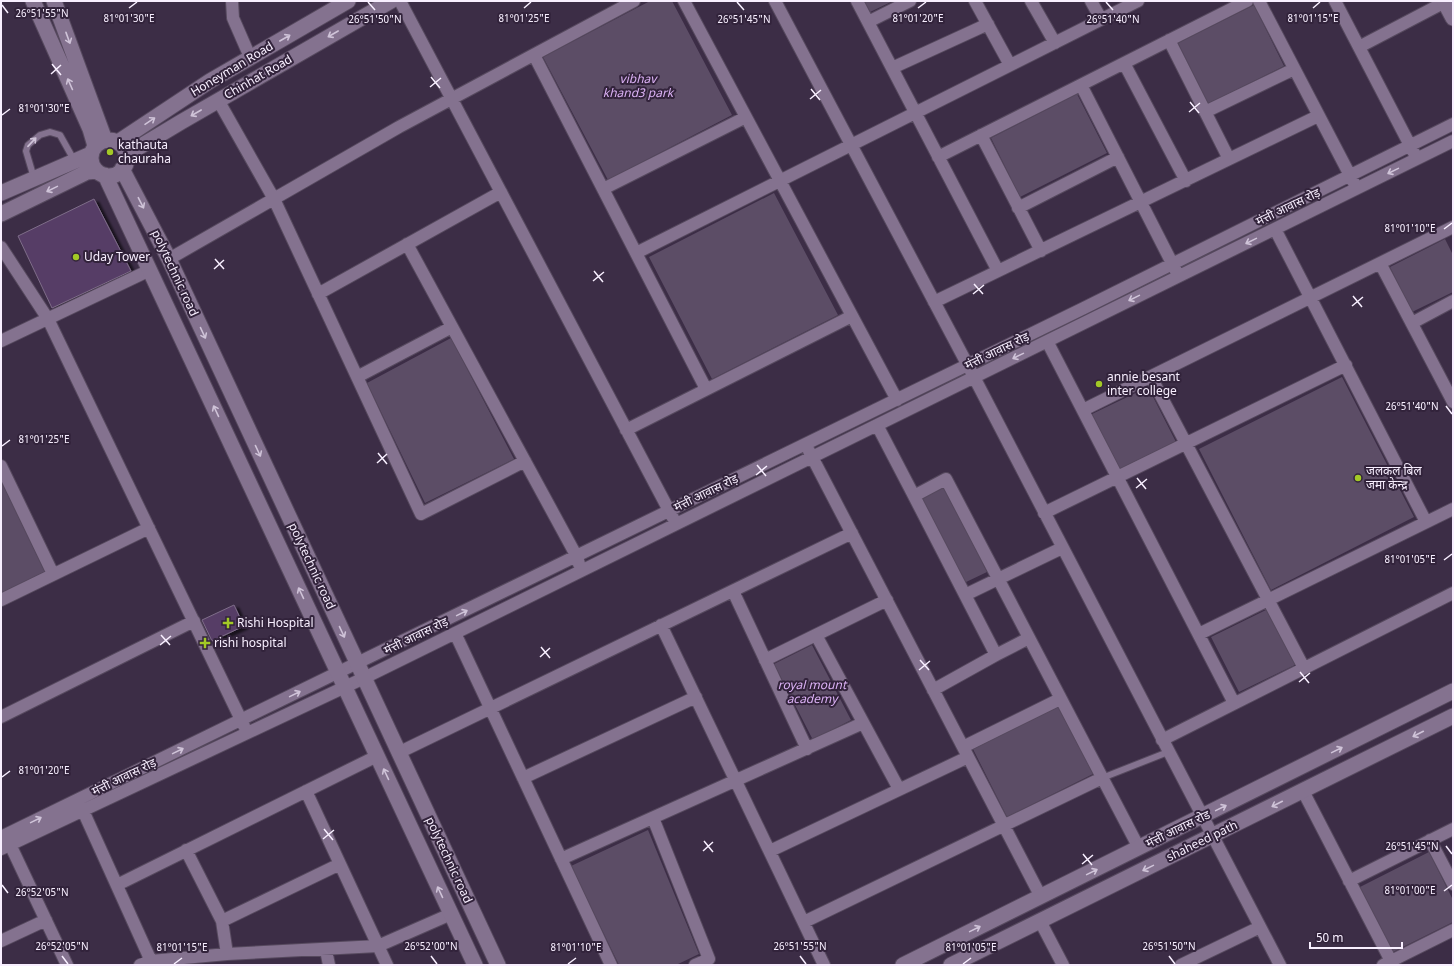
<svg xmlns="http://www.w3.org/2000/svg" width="1454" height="966" font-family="Georgia,'Noto Sans Devanagari',serif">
	<defs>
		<filter id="shadow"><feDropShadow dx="4.5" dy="2.5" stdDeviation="1" flood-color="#0009"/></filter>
	</defs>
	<rect width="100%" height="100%" fill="#3c2d46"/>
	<path fill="#5c4d66" d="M650 1H672L732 115 608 180 543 57Z
		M864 1H893L870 12Z
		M1254 5 1284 66 1208 104 1178 43Z
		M1077 94 1107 153 1020 197 991 138Z
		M774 193 838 315 712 379 649 257Z
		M1445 239 1453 255V292L1412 312 1390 267Z
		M451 338 514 459 425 503 367 383Z
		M1342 377 1414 517 1271 590 1199 449Z
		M1148 387 1176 442 1120 470 1092 414Z
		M1 480 45 572 1 593Z
		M945 487 987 572 964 583 922 498Z
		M1268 609 1295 665 1239 692 1211 637Z
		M812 645 851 720 813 740 774 664Z
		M1059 706 1093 774 1007 817 973 749Z
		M648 830 699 954 676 965H619L571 866Z
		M1429 852 1453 900V922L1393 952 1360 887Z"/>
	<path fill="#573d66" stroke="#7e6d89" filter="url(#shadow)" d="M94 199 131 271 52 308 18 236Z
		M234 605 244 626 212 641 202 620Z"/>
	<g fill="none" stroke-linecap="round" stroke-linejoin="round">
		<g stroke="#56495e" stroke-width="8">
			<path id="service" d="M34 178 26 151 28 145 40 135 50 132 60 135 74 160
				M1102 778 1168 752"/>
		</g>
		<g stroke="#56495e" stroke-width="14">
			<path id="minor" d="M232 1 233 18 250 57
				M400 1 673 518
				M684 1 897 400
				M775 1 974 377 1280 965
				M857 1 998 271
				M975 1 1010 65
				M1031 1 1055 43
				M1091 1 1101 19
				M1259 1 1354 183
				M1335 1 1414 153
				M868 22 910 1
				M1169 40 1229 159
				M1359 47 1445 2
				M534 55 706 389
				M1124 63 1186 181
				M892 68 988 24
				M1081 85 1176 271
				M218 100 274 199 421 514 525 461
				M1205 112 1294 69
				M981 135 1041 251
				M938 157 1247 1
				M603 189 746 117
				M1018 208 1118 157
				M1275 229 1426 522
				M407 244 577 557 579 564
				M1 247 48 319 244 726
				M636 253 1138 1
				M169 259 399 127 634 1
				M1380 263 1453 402
				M318 294 501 192
				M934 302 1318 116
				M1412 323 1453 301
				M1 341 150 270
				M1047 341 1234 703
				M357 377 452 327
				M1151 377 1304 668
				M1083 410 1453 227
				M877 425 914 496
				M626 430 852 316
				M809 451 1041 897
				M1 466 53 574
				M1044 513 1346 365
				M733 591 807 749
				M965 595 1062 548
				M1 600 149 528
				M661 625 824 965
				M455 633 611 965
				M1199 634 1453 509
				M816 635 899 789
				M1029 638 996 655 914 496 946 479 1139 848
				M765 660 887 600
				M933 690 996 655
				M1 717 194 621
				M1162 740 1453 593
				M963 747 1060 699
				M398 753 852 533
				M523 778 696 697
				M306 791 387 965
				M1303 791 1393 965
				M80 804 151 961
				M653 818 709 959 695 965
				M1 837 1084 308 1453 124
				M7 838 67 965
				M1430 840 1453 884
				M1 849 364 678 1453 141
				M186 850 222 921 227 954
				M770 851 968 757
				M561 859 863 723
				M1349 881 1453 829
				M117 885 377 756
				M222 921 340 864
				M1040 921 1063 965
				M804 922 1102 778
				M1 941 46 920
				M326 950 329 965
				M140 965 151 961 227 954 378 946 451 914
				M1181 965 1260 927
				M1383 965 1453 930"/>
		</g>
		<g stroke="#56495e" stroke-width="17">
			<path id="tertiary" d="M33 1 90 129 95 146
				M54 1 105 140
				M1444 1 1453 18
				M91 158a18 18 0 1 1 36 0a18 18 0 1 1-36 0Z
				M118 142 210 81 348 1
				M126 155 181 122 391 1
				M122 169 169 259 498 965
				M105 175 475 965
				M1 193 91 154
				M1 214 87 172 97 171
				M903 965 1453 691
				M951 965 1453 716"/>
		</g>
		<use href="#service" stroke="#84728f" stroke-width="6"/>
		<use href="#minor" stroke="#84728f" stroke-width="12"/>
		<use href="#tertiary" stroke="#84728f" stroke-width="15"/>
	</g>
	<defs><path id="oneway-shaft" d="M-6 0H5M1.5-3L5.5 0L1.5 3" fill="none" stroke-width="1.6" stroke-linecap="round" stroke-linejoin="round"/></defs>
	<g stroke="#cfc3d8">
		<use href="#oneway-shaft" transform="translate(333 34) rotate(150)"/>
		<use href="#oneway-shaft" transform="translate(68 38) rotate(70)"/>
		<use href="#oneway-shaft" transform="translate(285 38) rotate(-30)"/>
		<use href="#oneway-shaft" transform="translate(70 84) rotate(-114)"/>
		<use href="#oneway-shaft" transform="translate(196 113) rotate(150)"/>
		<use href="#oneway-shaft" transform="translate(150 121) rotate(-34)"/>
		<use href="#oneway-shaft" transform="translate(32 142) rotate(-47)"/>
		<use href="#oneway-shaft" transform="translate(1393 171) rotate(154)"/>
		<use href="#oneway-shaft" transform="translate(52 189) rotate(154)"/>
		<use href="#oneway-shaft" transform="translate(141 203) rotate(63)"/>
		<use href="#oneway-shaft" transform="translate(1251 241) rotate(154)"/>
		<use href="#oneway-shaft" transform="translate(1134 298) rotate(154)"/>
		<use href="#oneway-shaft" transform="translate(203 333) rotate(65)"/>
		<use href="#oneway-shaft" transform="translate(1018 356) rotate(154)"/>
		<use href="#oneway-shaft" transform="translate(216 411) rotate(-115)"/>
		<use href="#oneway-shaft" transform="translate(258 451) rotate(65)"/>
		<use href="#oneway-shaft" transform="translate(301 593) rotate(-115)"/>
		<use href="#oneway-shaft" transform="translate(462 613) rotate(-26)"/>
		<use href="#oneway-shaft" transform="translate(342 632) rotate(65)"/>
		<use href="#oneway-shaft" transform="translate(295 694) rotate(-26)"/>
		<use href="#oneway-shaft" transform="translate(1418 734) rotate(153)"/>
		<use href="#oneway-shaft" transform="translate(1337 750) rotate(-26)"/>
		<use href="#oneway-shaft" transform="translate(178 751) rotate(-26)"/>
		<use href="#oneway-shaft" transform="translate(386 774) rotate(-115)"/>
		<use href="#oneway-shaft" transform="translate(1277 804) rotate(153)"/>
		<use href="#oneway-shaft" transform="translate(1221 808) rotate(-26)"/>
		<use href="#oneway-shaft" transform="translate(36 820) rotate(-26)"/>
		<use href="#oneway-shaft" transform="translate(1148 868) rotate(154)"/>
		<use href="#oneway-shaft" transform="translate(1092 872) rotate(-26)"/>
		<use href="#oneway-shaft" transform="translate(440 892) rotate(-115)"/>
		<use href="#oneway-shaft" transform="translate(975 929) rotate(-26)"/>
	</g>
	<path fill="none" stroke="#f8efff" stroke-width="1.5" d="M368 2 375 10M737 2 744 10M1106 2 1113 10M2 5 8 13M129 8 137 2M524 8 531 2M918 8 926 2M1313 8 1320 2M52 64 61 75M51 74 61 65M431 77 440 88M430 87 441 78M811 89 820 100M810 99 821 90M1190 102 1199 113M1189 112 1200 103M2 115 10 109M1444 229 1452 223M215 259 224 269M214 269 224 260M594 271 603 282M593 281 604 272M974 284 983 294M973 294 984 285M1353 296 1362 307M1352 306 1363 297M1446 406 1452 414M2 446 10 440M378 453 387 464M377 463 387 454M757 465 766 476M756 475 767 466M1137 478 1146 489M1136 488 1147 479M1444 560 1452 554M161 635 170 645M160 645 171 636M541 647 550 658M540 657 550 648M920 660 929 670M919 670 930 661M1300 672 1309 683M1299 682 1310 673M2 777 10 771M324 829 333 840M323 839 334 830M704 841 713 852M1446 846 1452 854M703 851 713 842M1083 854 1092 865M1082 864 1093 855M2 885 8 893M1444 891 1452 885M62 956 68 964M431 956 437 964M800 956 806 964M1169 956 1175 964M174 964 182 958M568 964 576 958M963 964 971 958"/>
	<g fill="#a3c926" stroke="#32233b" stroke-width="1.5">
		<circle cx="110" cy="152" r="4"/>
		<circle cx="76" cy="257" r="4"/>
		<circle cx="1099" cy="384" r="4"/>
		<circle cx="1358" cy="478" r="4"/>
		<path d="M226 617h4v4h4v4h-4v4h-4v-4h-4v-4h4z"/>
		<path d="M203 637h4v4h4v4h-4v4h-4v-4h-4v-4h4z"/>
	</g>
	<g text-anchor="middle" stroke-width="4" stroke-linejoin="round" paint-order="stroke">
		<g font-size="12" fill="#f8efff" stroke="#32233b">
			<text transform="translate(232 69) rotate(-31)" y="4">Honeyman Road</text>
			<text transform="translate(258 77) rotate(-30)" y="4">Chinhat Road</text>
			<text transform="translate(1288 207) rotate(-26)" y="4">मंत्ती आवास रोड़</text>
			<text transform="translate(175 273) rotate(65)" y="4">polytechnic road</text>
			<text transform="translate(997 351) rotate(-26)" y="4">मंत्ती आवास रोड़</text>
			<text transform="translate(706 493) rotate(-26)" y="4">मंत्ती आवास रोड़</text>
			<text transform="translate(312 566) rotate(65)" y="4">polytechnic road</text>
			<text transform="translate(416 636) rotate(-26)" y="4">मंत्ती आवास रोड़</text>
			<text transform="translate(124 777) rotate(-26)" y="4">मंत्ती आवास रोड़</text>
			<text transform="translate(1178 829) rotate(-26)" y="4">मंत्ती आवास रोड</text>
			<text transform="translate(1202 841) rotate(-26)" y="4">shaheed path</text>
			<text transform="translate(449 860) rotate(65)" y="4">polytechnic road</text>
		</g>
		<g font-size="12" font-style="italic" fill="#dcb2f6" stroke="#32233b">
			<text x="638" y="83">vibhav<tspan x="638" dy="14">khand3 park</tspan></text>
			<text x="812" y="689">royal mount<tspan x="812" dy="14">academy</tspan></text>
		</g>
		<g font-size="12" fill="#f8efff" stroke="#32233b" text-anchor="start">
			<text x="118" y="149">kathauta<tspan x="118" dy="14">chauraha</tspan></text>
			<text x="84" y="261">Uday Tower</text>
			<text x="1107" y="381">annie besant<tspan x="1107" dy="14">inter college</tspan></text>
			<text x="1366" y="475">जलकल बिल<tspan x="1366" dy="14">जमा केन्द्र</tspan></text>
			<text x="237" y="627">Rishi Hospital</text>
			<text x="214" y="647">rishi hospital</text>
		</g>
	</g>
	<g font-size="10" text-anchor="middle" fill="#f8efff" stroke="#32233b" stroke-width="4" stroke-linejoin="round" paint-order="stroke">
		<text x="42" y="17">26°51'55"N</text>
		<text x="918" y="22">81°01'20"E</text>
		<text x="129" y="22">81°01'30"E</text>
		<text x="524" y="22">81°01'25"E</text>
		<text x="1313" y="22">81°01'15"E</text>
		<text x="375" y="23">26°51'50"N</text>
		<text x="744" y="23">26°51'45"N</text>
		<text x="1113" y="23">26°51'40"N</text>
		<text x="44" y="112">81°01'30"E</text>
		<text x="1410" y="232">81°01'10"E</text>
		<text x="1412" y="410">26°51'40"N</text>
		<text x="44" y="443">81°01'25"E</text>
		<text x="1410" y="563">81°01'05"E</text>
		<text x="44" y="774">81°01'20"E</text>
		<text x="1412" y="850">26°51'45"N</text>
		<text x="1410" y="894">81°01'00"E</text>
		<text x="42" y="896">26°52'05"N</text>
		<text x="62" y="950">26°52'05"N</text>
		<text x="431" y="950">26°52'00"N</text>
		<text x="800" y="950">26°51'55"N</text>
		<text x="1169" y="950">26°51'50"N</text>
		<text x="182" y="951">81°01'15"E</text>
		<text x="576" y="951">81°01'10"E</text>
		<text x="971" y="951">81°01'05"E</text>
	</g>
	<rect width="1454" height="966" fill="none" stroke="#f8efff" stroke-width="4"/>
	<path d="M1310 942v6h92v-6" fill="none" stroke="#f8efff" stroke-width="2"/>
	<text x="1316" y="942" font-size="12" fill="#f8efff" stroke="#32233b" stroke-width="3" paint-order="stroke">50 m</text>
</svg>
